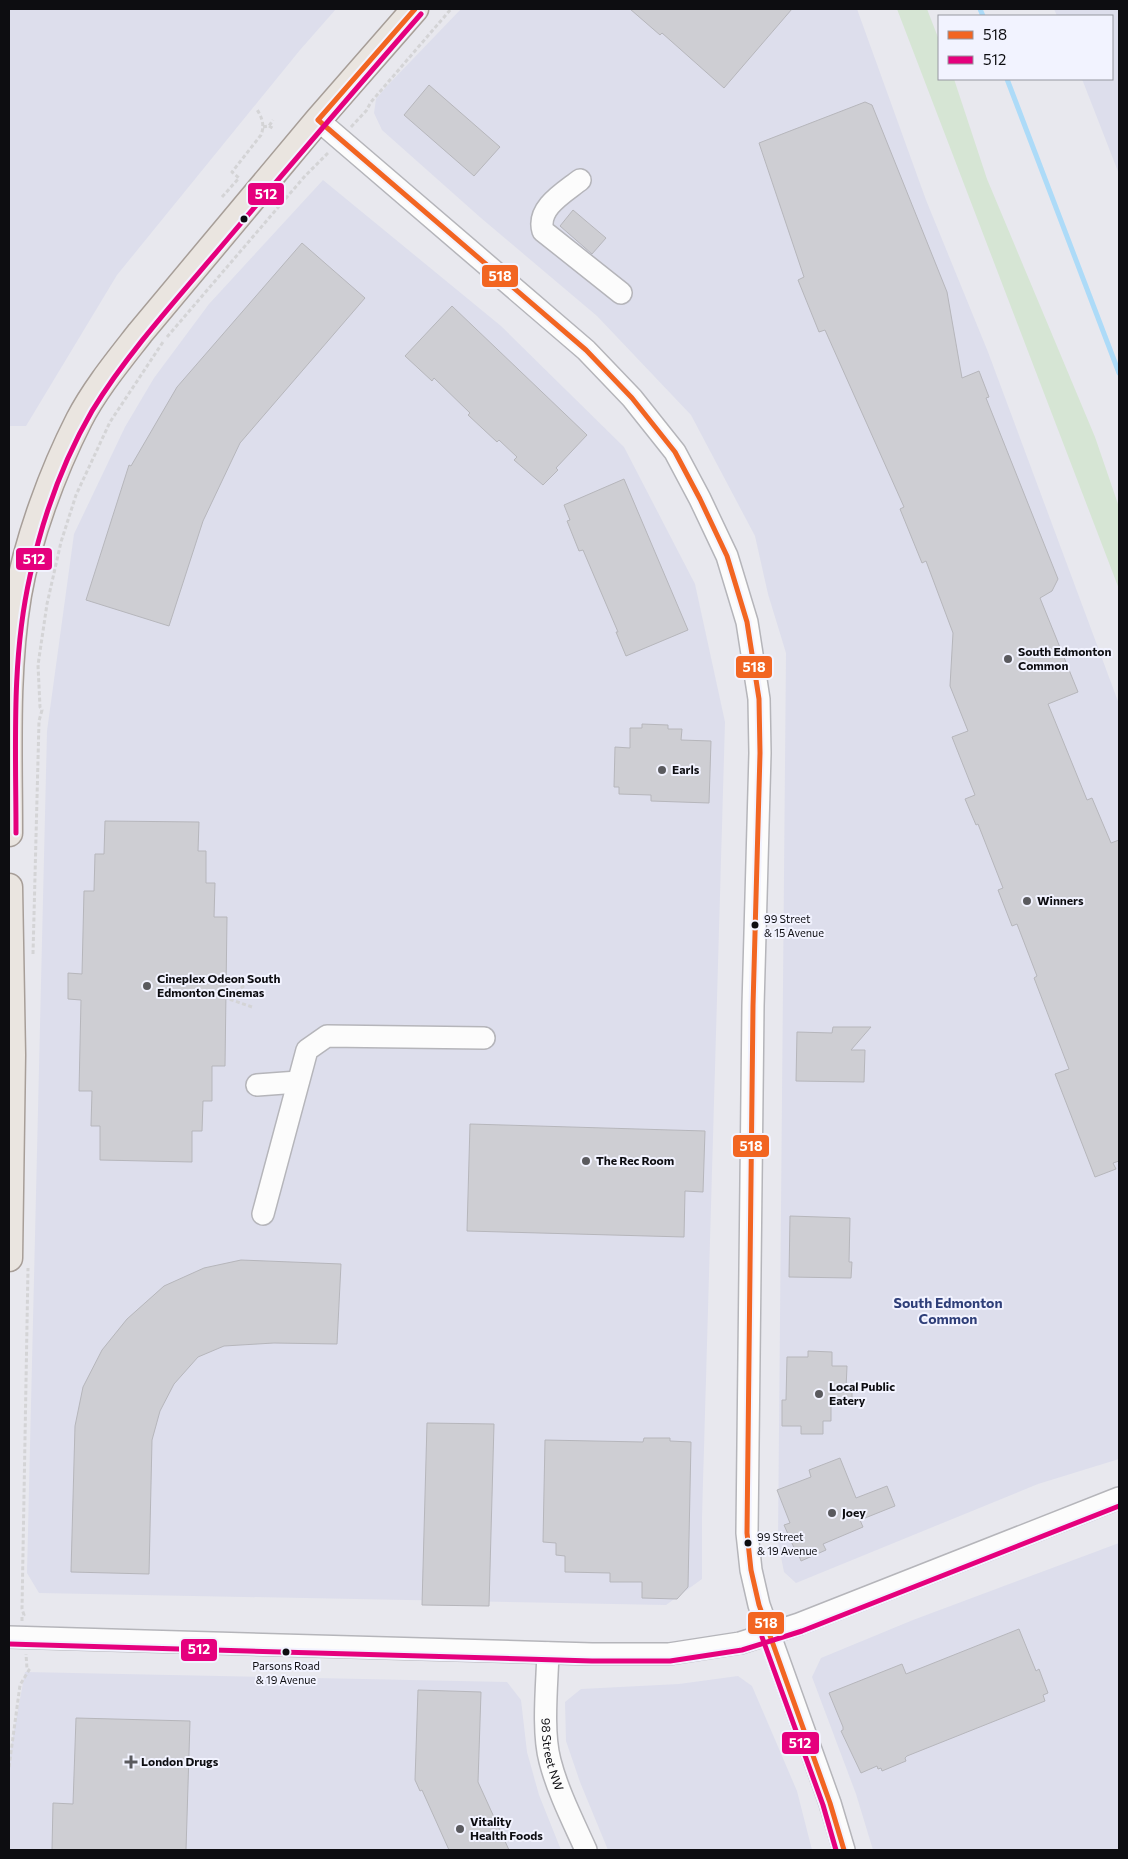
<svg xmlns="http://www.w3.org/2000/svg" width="1128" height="1859" font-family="Commissioner,sans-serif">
	<rect width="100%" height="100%" fill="#e8e8ee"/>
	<path fill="#dddeec" d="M9 9H336L300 50 117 275 26 426H9Z
		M461 9H857L926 200 988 352 1119 704V1459L1038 1484 796 1583 784 1572 778 1542 786 653 768 594 755 536 691 415 597 316 481 218 382 130 374 113 376 99 386 87Z
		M1054 9H1119V174L1082 79H1112V16H1057Z
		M323 180 501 326 624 447 695 584 725 722 702 1517V1579L666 1605 39 1593 27 1573 47 731 74 534 125 427 154 378 209 304Z
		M1119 1543V1850H873L856 1794 812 1677 821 1658 913 1620Z
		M25 1672 507 1682 521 1700 527 1752 539 1795 561 1850H9V1758Z
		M738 1676 752 1686 797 1791 812 1850H608L580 1782 566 1741 565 1702 581 1689 679 1684Z"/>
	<path fill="#d6e5d4" d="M897 9H927L939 40V79H954L987 179 1095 437 1119 507V589Z"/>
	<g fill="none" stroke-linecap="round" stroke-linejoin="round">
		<path stroke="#addbf8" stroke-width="5" d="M980 9 983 16
			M1007 79 1119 373"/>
	</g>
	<path fill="#ceced3" stroke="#b6b6bb" d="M630 9H792L724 88 662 33 660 35Z
		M429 85 500 147 474 176 404 115Z
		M865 102 872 105 947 292 962 378 979 371 989 397 986 398 1058 579 1052 591 1040 598 1078 692 1048 704 1087 800 1092 798 1111 843 1119 840V1161L1113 1163 1116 1169 1095 1177 1055 1074 1069 1069 1034 978 1037 976 1017 924 1012 926 998 890 1003 888 978 824 976 825 965 799 975 795 952 737 968 731 950 686 953 633 926 561 922 563 900 509 904 507 825 330 819 332 798 280 804 277 759 143Z
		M573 210 606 238 592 254 560 226Z
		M302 243 365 298 240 443 203 521 169 626 86 600 129 465 131 466 177 387Z
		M452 306 587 435 556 468 558 470 543 485 514 460 517 457 499 440 497 442 468 415 470 413 434 378 432 381 405 356Z
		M624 479 688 630 626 656 616 632H618L583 550 579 551 567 521 570 520 564 505Z
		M642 724 668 725V729H682L681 740 711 741 709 803 651 801V795L619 794V787H614L615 747 630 748V728H642Z
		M105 821 199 822 198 851H206V883H215L214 917H227L225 1066H212V1101H203L202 1131H192V1162L100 1160V1126H91L92 1091H79L81 1000 68 999V973L82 974 84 891H94L95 854H104Z
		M833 1027H871L851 1050H865L864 1082 796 1081 797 1032 832 1033Z
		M470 1124 705 1131 703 1192 685 1191 684 1237 467 1231Z
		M790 1216 850 1218 849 1262H852L851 1278 789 1277Z
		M241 1260 341 1264 337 1344 274 1343 224 1346 198 1357 174 1384 160 1411 152 1440 149 1574 71 1572 75 1426 83 1387 102 1350 127 1319 164 1286 204 1268Z
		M808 1351 832 1352V1366H847L846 1389H852V1406L831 1405V1421H823V1434H801V1426H782V1400H786L787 1357H808Z
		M427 1423 494 1424 489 1606 422 1605Z
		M644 1438H670V1441L691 1442 688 1587 677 1599 642 1598V1582H610V1573L565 1572V1556L556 1555V1543L543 1542 545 1440 643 1442Z
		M840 1458 856 1498 887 1486 895 1506 860 1520 863 1527 823 1544 826 1550 801 1561 797 1550H795L784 1525 790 1523 777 1490 811 1477 809 1470Z
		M1019 1629 1036 1671 1039 1669 1048 1693 1043 1695 1045 1701 907 1756 905 1758 906 1761 882 1771 881 1768 878 1769 877 1766 861 1773 841 1731 843 1730V1727L829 1693 902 1664 906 1674Z
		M418 1690 481 1692 478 1782 509 1850H449L422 1790 420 1791 415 1780Z
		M76 1718 190 1721 186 1850H52L53 1803 73 1804Z"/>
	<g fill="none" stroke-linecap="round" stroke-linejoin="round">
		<g stroke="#b5b5ba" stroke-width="24">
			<g id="minor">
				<path d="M318 120 586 350 632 398 675 452 700 499 727 556 747 622 759 699 760 753 753 1006 747 1533 751 1570 759 1605 830 1803 844 1850"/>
				<path d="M580 180C565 192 536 208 543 231L621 293"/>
				<path d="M257 1085 298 1082"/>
				<path d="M263 1214 307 1050 327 1036 484 1038"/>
				<path d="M9 1637 592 1654H669L740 1643 799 1624 1119 1498"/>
				<path id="s1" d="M548 1653C547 1684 542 1732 550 1761 558 1792 573 1821 586 1850"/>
			</g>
		</g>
		<g stroke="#a79e98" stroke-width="29">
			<path id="major" d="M9 833C9 754 5 673 18 595 28 538 53 471 79 420 95 389 119 360 140 333L318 120 415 9
				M9 887 12 1055 9 1258"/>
		</g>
		<path stroke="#d4d4d6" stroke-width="3" stroke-dasharray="4 2.5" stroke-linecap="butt" d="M269 126 274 129
			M263 127 269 126 273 120
			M351 127 366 111 371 102 451 9
			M222 197 239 178 232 172 261 135C265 125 262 117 256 108
			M167 337 305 176 329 152
			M33 954 39 721 42 710 40 707 38 665 47 604 61 542 76 495 110 422 163 342
			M252 1007 226 998 254 979
			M22 1621V1617L24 1615 22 1609 28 1268
			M9 1767 20 1685 29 1670 27 1669 26 1654"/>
		<use href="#minor" stroke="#fcfcfc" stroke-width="21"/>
		<use href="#major" stroke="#eae5e0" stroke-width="26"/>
		<g stroke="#f2f3ff" stroke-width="9">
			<path id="bus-1" d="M318 120 586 350 632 398 675 452 700 499 727 556 747 622 759 699 760 753 753 1006 747 1533 751 1570 759 1605 830 1803 844 1850
				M318 120 415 9"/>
		</g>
		<g stroke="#f2f3ff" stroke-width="9">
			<path id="bus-2" d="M16 833C16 748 11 660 30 576 42 520 63 461 92 411 129 350 185 290 231 235 294 161 357 87 421 14
				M762 1637 823 1805 836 1850
				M9 1644 592 1661H670L742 1650 802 1631 1119 1506"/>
		</g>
		<use href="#bus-1" stroke="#f26522" stroke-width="5"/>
		<use href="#bus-2" stroke="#e5007d" stroke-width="5"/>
	</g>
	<g fill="#0d0d11" stroke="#f2f3ff" stroke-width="2">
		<circle cx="244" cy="219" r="4.5"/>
		<circle cx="755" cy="925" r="4.5"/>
		<circle cx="748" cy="1543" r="4.5"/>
		<circle cx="286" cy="1652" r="4.5"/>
	</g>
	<g fill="#5a5a5e" stroke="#f2f3ff" stroke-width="2">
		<circle cx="1008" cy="659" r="5"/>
		<circle cx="662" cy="770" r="5"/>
		<circle cx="1027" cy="901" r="5"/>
		<circle cx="147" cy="986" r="5"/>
		<circle cx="586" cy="1161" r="5"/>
		<circle cx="819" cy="1394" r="5"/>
		<circle cx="832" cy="1513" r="5"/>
		<path d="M128.5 1754.5h5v5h5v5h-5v5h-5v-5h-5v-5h5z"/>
		<circle cx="460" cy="1829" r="5"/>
	</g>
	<g text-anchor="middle" stroke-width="4" stroke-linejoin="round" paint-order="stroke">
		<g font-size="11" fill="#0d0d11" stroke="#f2f3ff" text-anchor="start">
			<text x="764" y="923">99 Street<tspan x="764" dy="14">&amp; 15 Avenue</tspan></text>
			<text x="757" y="1541">99 Street<tspan x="757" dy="14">&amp; 19 Avenue</tspan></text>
			<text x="286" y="1670" text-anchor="middle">Parsons Road<tspan x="286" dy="14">&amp; 19 Avenue</tspan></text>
		</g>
		<g font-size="12" font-weight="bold" fill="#0d0d11" stroke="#f2f3ff" text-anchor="start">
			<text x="1018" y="656">South Edmonton<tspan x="1018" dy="14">Common</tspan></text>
			<text x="672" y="774">Earls</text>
			<text x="1037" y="905">Winners</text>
			<text x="157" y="983">Cineplex Odeon South<tspan x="157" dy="14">Edmonton Cinemas</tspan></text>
			<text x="596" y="1165">The Rec Room</text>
			<text x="829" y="1391">Local Public<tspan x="829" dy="14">Eatery</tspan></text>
			<text x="842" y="1517">Joey</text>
			<text x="141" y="1766">London Drugs</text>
			<text x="470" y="1826">Vitality<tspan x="470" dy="14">Health Foods</tspan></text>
		</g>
		<g font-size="12" fill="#0d0d11" stroke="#f2f3ff">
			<text dy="4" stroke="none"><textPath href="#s1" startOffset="102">98 Street NW</textPath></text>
		</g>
		<g font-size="14" font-weight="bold" fill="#2f3f79" stroke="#f2f3ff">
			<text x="948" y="1308">South Edmonton<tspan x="948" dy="16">Common</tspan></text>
		</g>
	</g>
	<g stroke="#f2f3ff" stroke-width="2">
		<rect x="247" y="182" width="38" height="24" rx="5" fill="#e5007d"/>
		<rect x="481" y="264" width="38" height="24" rx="5" fill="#f26522"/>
		<rect x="15" y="547" width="38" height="24" rx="5" fill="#e5007d"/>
		<rect x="735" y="655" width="38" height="24" rx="5" fill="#f26522"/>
		<rect x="732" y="1134" width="38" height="24" rx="5" fill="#f26522"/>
		<rect x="747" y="1611" width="38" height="24" rx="5" fill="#f26522"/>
		<rect x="180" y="1638" width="38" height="24" rx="5" fill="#e5007d"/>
		<rect x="781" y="1731" width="39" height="24" rx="5" fill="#e5007d"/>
	</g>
	<g font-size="14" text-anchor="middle" font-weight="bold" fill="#fff">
		<text x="266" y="199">512</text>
		<text x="500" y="281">518</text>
		<text x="34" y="564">512</text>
		<text x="754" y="672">518</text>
		<text x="751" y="1151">518</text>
		<text x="766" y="1628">518</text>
		<text x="199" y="1654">512</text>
		<text x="800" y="1748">512</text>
	</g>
	<rect width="1128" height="1859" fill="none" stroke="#0d0d11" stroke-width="20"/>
	<rect x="938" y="15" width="175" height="65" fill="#f2f3ff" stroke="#9697a0"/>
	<rect x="948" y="31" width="25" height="8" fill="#f26522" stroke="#9697a0"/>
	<text x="983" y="40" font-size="15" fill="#0d0d11">518</text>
	<rect x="948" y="56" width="25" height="8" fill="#e5007d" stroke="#9697a0"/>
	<text x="983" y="65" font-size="15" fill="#0d0d11">512</text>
</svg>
